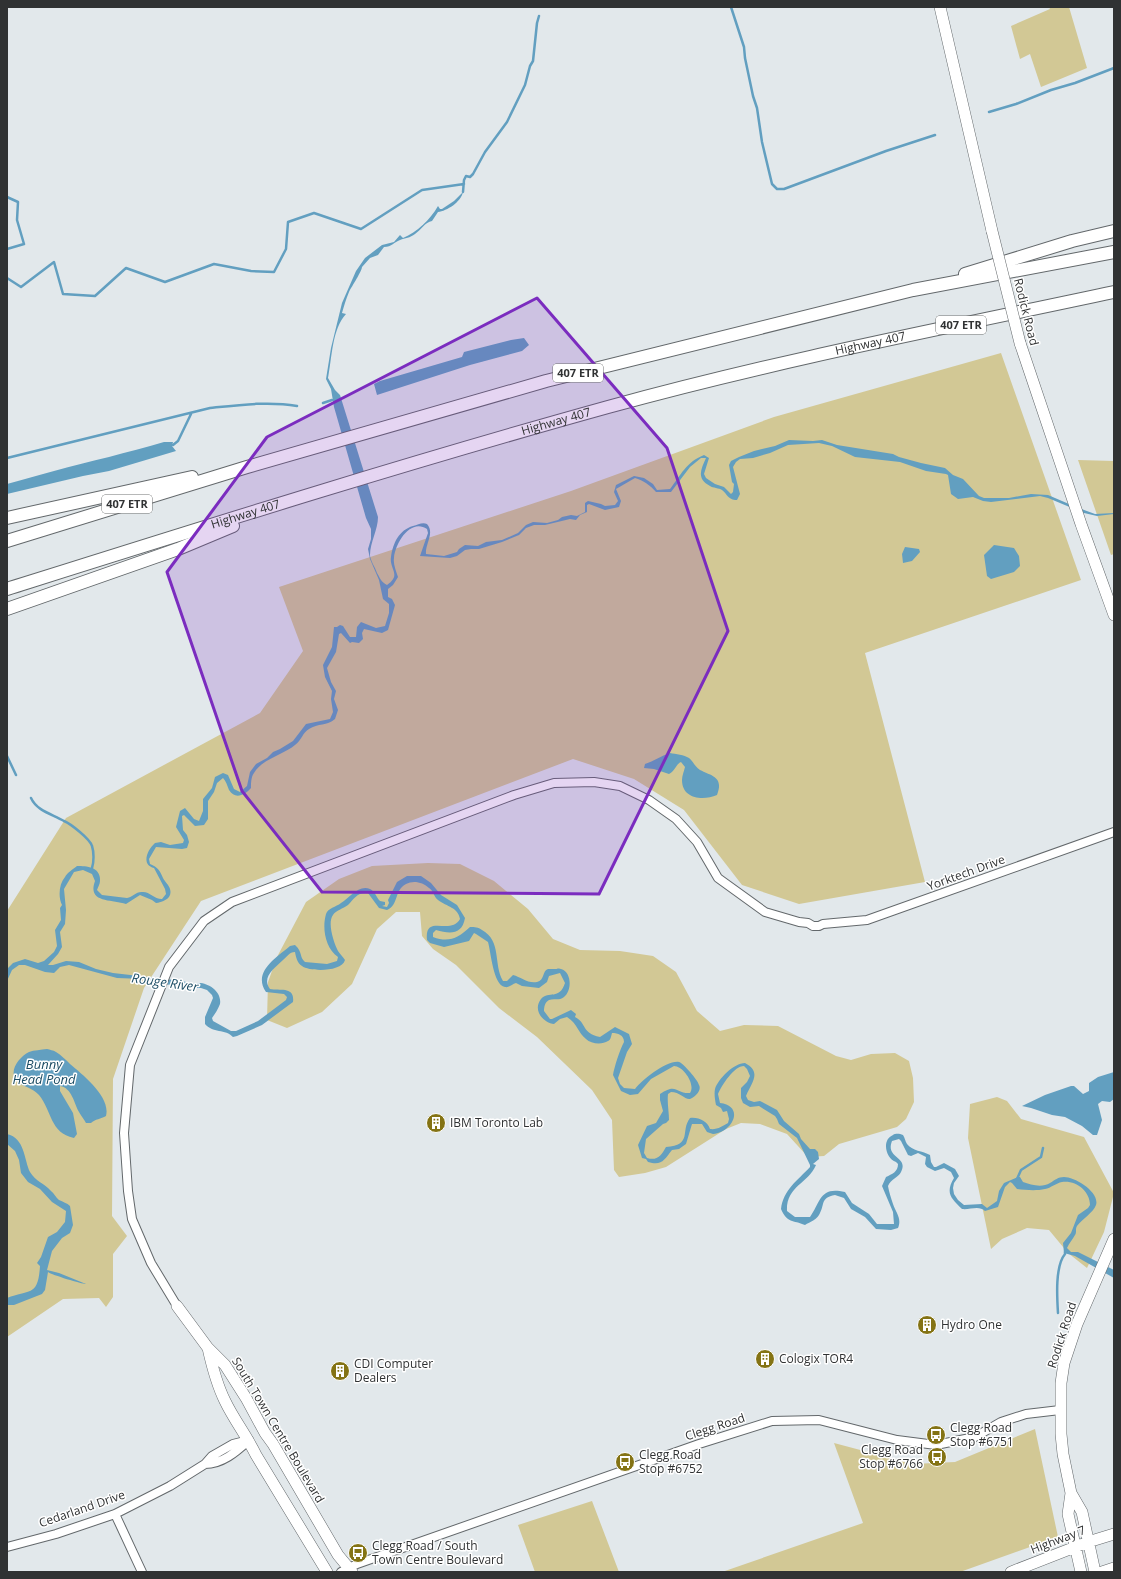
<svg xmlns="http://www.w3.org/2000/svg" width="1121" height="1579" font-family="'Open Sans',sans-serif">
	<rect width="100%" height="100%" fill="#e2e8eb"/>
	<path fill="#d2c895" d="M1049 7H1069L1087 68 1041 87 1030 54 1020 59 1011 26 1050 9Z
		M1001 353 1081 580 865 653 925 882 799 904 742 885 684 810 634 779 573 759 201 901 144 988 113 1079 112 1216 127 1236 113 1254V1297L106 1307 99 1298 63 1299 7 1337V911L66 818 260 713 303 651 279 587 571 491 774 417Z
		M1078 460 1114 461V554L1111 555Z
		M428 863 460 864 494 881 528 909 553 939 580 950 620 951 653 956 676 972 697 1011 720 1031 744 1025 778 1026 836 1056 851 1060 871 1054 895 1053 909 1061 913 1078 914 1102 906 1119 897 1127 839 1144 824 1156 808 1157 787 1134 760 1124 741 1123 726 1129 666 1167 645 1173 619 1177 614 1170 612 1120 592 1090 537 1037 499 1008 456 965 433 949 422 936 420 912H396L377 929 352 984 322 1012 287 1028 267 1020 268 982 277 957 306 902 339 879 372 866Z
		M997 1097 1007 1101 1021 1119 1084 1137 1114 1193 1104 1232 1087 1268 1068 1253 1049 1230 1027 1228 1002 1239 991 1249 968 1138 970 1104Z
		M1035 1429 1058 1537 960 1572H722L863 1523 834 1443 913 1464 955 1462Z
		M592 1501 619 1572H535L518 1525Z"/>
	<path fill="#629fc0" d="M463 192C461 202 447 211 438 212L432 221C425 222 421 230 415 234 410 238 405 238 400 240 394 242 392 247 384 247L378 255 370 258 362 267C362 271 352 286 349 292 346 299 344 306 342 313L346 314C332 329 332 358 328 378L335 390 340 395 378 517C378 530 370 542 370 555 370 560 375 567 377 573 380 578 381 582 387 585 402 575 389 569 391 557 393 543 399 530 413 526 418 525 422 522 427 524 435 533 425 544 426 554L444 556 457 552 459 549 465 545 478 546 486 542 502 540 518 533 526 525 533 522 547 523 558 520 562 517 571 515 577 516 585 512V503L588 501 601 504 605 506 615 505 618 501 614 492 616 485 634 476 644 478 653 484 657 490 670 489C681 475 686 462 704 455L709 458 704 474 706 478 715 484 724 487 731 494 733 492 734 484 732 482 729 465 731 461 739 457 754 451 775 446 789 440 813 441 822 440 837 445 893 454 899 457 921 463 945 468 953 475 963 479 979 496 984 498H1009L1031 494 1048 495 1076 507 1095 514 1114 513V514L1097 516 1084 513 1048 498 1040 496 991 502 983 501 973 497 958 499 951 494 948 475 946 474 926 471 900 462 855 457 832 446 819 443 788 445 770 453 753 458 740 459 736 462 733 467 740 494 737 500H735C728 499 727 494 722 490 719 488 713 488 710 486 696 479 701 469 706 458H701L690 467 671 492H656C651 486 643 480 635 478L616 489 621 501 619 507 605 510 589 504 587 505V512L580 515 576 520 570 519 545 525H534L526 528 519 535 502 542 479 549H471L465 550 457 556 450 558 420 556 428 533 427 529C410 518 395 544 394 558 393 564 396 571 398 577L393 585 388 589V597L392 599 395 605 388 630 382 633 364 629 362 633 363 639 359 643 352 642 350 643 341 633 339 634 336 652 327 668 331 682 336 691 334 699 338 710 335 719C327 726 318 723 309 729 303 732 301 741 295 745 283 755 262 759 254 773 251 777 251 783 251 788 245 795 235 800 229 790 227 785 226 781 223 778L217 783 214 792 208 801V819L204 825 195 826 184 815 182 816 183 830 187 835 189 842 187 848 182 849 156 847 149 859 150 864C158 867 160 871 163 878 165 882 169 885 170 889 173 899 162 902 156 903L152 900 140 895 126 904C111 899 87 903 95 881L92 874 83 870 74 872 64 889 66 910 65 924 60 932 62 947 58 954 48 965H53L66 961 79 962 96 969 113 973 183 981C190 984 192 983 199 983 209 983 222 992 220 1004 218 1009 215 1014 212 1018L213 1021 231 1031H236L258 1021 286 1000 287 997 284 994 266 992C252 972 277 957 290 946L295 945C303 952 299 957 305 962L327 964 337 961 338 957C325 948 322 928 326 914 328 908 336 907 341 903 349 898 359 884 370 889 375 891 376 897 380 901L385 902V905L382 906 387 907 389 903 388 900 397 882 407 876H421L431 883 441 895 457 905 465 918C462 935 450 934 436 930L433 933V937C449 943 458 938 470 927 475 927 478 927 482 930 502 941 493 964 503 981H507L513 975C521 977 528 984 537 982 545 980 542 971 548 969 549 969 553 969 555 969 559 969 556 968 561 969 572 972 572 991 564 997 559 1001 554 998 549 1000 545 1002 544 1007 544 1011L550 1019H552L571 1010 576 1014 575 1017C587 1023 581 1033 600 1037L615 1027 629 1034 632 1044 627 1052 618 1078 620 1084 624 1088 635 1089C642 1080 667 1060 679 1062 683 1063 698 1080 699 1085 702 1090 695 1097 690 1099 685 1100 680 1092 671 1092L668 1094C667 1102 669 1112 669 1120L666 1123 663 1124 646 1139 644 1153 647 1158C657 1161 661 1156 666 1147 693 1145 680 1131 690 1118 699 1117 707 1121 710 1129 717 1130 723 1126 728 1123L729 1119 727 1111 723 1112 721 1108 716 1105C715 1100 714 1094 715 1089 718 1079 734 1063 745 1063 762 1072 752 1082 746 1096L748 1100 754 1102 760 1101 777 1110 784 1121 799 1134 801 1139 810 1149H815L818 1152 819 1159 813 1164 816 1165C808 1184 786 1186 787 1211L795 1217H810C821 1201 820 1186 845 1192L852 1203 869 1214 877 1224H894L893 1212 882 1186 886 1177C892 1174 898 1172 898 1164L896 1162C886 1159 881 1140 893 1135 896 1133 900 1134 903 1135 905 1138 905 1141 907 1144 912 1151 923 1151 930 1155L931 1162 934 1167H936L944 1163 955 1169 959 1176 954 1183 953 1188 954 1194 958 1200 964 1205 982 1204 987 1208 997 1201 999 1191 1004 1183 1018 1177H1020L1023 1182C1031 1185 1042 1188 1050 1183 1055 1180 1058 1177 1064 1177 1075 1177 1100 1192 1096 1205 1093 1213 1082 1219 1077 1226 1075 1229 1077 1232 1075 1235 1073 1239 1069 1243 1067 1248L1071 1252H1078L1114 1270V1278L1075 1256 1064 1253 1063 1243 1071 1233 1078 1215 1088 1208 1090 1205C1090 1191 1076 1180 1062 1182 1056 1183 1051 1188 1045 1189 1036 1191 1026 1190 1017 1189L1012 1183 1010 1182 1005 1187 998 1207 985 1211C979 1205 970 1210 962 1209 951 1198 945 1193 954 1178L951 1172 944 1168 935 1171 927 1167 925 1164 926 1157 918 1153 911 1156 908 1155 901 1141 899 1139 892 1141C885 1159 909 1156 901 1172 899 1177 891 1179 888 1186 889 1192 891 1198 893 1204 896 1213 902 1218 898 1228L891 1230 876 1229 865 1217 851 1209 844 1198 835 1195C820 1198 825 1204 820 1213 818 1219 810 1222 805 1225 793 1220 787 1223 781 1209 783 1190 798 1180 810 1167V1165L797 1138 779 1124 777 1119 775 1116 759 1106 750 1107 743 1103 741 1098V1088L747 1082 750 1076 747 1069 744 1066C734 1066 722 1085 718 1094L720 1103C745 1106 733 1132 713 1134L707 1132 702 1124H692L686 1144 679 1149 672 1150C664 1160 662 1166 648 1162L646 1159 642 1158 638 1145 647 1126 656 1123 663 1111 660 1100V1094C677 1082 676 1094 690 1093 696 1084 683 1066 674 1066L651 1079 638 1094 630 1095 621 1091 613 1075C614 1068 620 1049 624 1042 624 1035 618 1033 612 1033 611 1036 611 1040 608 1041 602 1045 591 1044 586 1039 578 1033 578 1024 567 1017L560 1019 554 1024C544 1023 532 1011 541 999 549 990 559 1001 565 983L560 973 549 976 547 982 539 988 522 986 516 983C512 984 509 988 505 987 493 985 491 952 488 942L476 934 474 933 469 941 444 947 430 943 427 940C424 913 451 936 460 919 458 907 447 907 438 900 434 897 433 890 429 888 423 882 413 880 406 884 394 890 399 905 387 910L379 908 368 893C357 892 354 899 348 905 343 909 336 910 333 915 327 923 334 943 338 951 340 954 343 957 345 960 342 972 310 972 302 966 297 963 296 957 295 952 289 952 287 957 283 960 275 968 261 977 270 989 280 991 295 986 293 1002L262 1025 237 1036 233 1037C226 1029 212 1033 205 1024V1017L213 998 212 995 207 990 201 988H184L143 979 117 978 69 965 60 967 54 973 45 972 25 965H19L12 970 7 981V969L13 963 25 959 38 963 44 961 54 952 57 946 55 930 61 920 60 908 62 905C58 897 59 884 65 877 67 873 73 869 77 866 87 866 101 867 100 881 100 884 98 887 97 890L102 895 127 898C133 897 136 891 143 892 150 892 154 899 162 899L166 894 165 889 154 868C141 865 147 850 155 843L161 842 170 845 183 843 184 840 176 827 180 811 185 808 194 819 199 821 203 811V799L212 788 215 777 223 773 228 775 234 789 240 792 247 786 250 772 256 764 267 758 273 752 280 749 293 741 306 724 330 719 333 712 331 699 332 691 325 677 323 665 332 647 334 627H337L340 625 343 626 350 637H356L357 627 361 622 376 628 385 626 389 613V604L383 599 379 580 370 559 368 549 371 539V529L366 518 334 407 331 389 326 379 331 348 342 303 356 271 365 258 382 245 394 242 400 235 403 238C417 232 430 220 438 206L440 209H442L454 201Z
		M524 338 529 345 522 351 470 365 377 395 374 384 380 381 462 357 464 352 511 340Z
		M164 442H173L172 446 176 451 109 471 83 476 7 494V484C23 480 38 475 54 471 91 461 127 453 164 442Z
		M994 545 1014 548 1019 556 1020 566 1014 572 991 579 987 576 984 555Z
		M905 547 919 549 920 552 912 561 903 563 902 554Z
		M670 753C676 754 684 755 689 758 693 761 695 767 700 770 712 776 724 777 717 795 703 801 682 799 682 780 682 776 684 771 685 767L681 762C676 764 675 771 669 774L654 769 644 768 645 764C654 761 661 756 670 753Z
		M47 1049C50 1050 53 1050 56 1052 61 1055 66 1060 70 1064 83 1075 111 1097 106 1116 101 1119 95 1119 91 1123H86C84 1119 81 1116 79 1112 74 1103 72 1088 60 1086V1091L73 1113 77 1134 74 1138C50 1133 52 1111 39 1095 33 1088 24 1087 18 1082 7 1072 19 1057 29 1052 34 1050 41 1050 47 1049Z
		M1114 1072V1099L1110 1102 1102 1101 1098 1104 1102 1120 1097 1135H1093L1082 1126 1065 1117 1052 1115 1031 1108 1022 1106 1045 1095 1071 1086H1074L1083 1094 1089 1091V1083L1098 1077Z
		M7 1134C25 1138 24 1160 30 1172 36 1182 44 1183 51 1191 54 1193 56 1198 59 1200 63 1202 67 1203 70 1206L73 1225 70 1233 62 1238 52 1251 47 1270 59 1273 86 1284C82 1284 52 1275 48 1272L45 1290 42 1294 14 1305H7V1298C30 1289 38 1297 40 1266L37 1263 41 1257 48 1237 57 1232 65 1222 66 1211 52 1202 40 1189 28 1182 21 1173 19 1160 15 1151 7 1144Z"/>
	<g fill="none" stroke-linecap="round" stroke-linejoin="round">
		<path stroke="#629fc0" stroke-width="2.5" d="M731 7 744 47 745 58 753 96 757 108 762 142 772 184 777 189H784L886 151 935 135
			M989 112 1016 104 1051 90 1075 83 1114 68
			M463 192 464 180 466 176 470 177 473 174 485 152 507 122 525 85 530 66 533 61 537 23 539 16
			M7 197 18 202 17 220 24 244 7 249
			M7 278 21 287 54 262 63 294 95 296 126 268 165 282 214 264 251 271 274 272 286 249 288 222 314 213 361 229 422 190 464 184
			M323 403 332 400
			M173 445 178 441 191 414
			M7 458 210 408C238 405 269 401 297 406
			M7 756 16 775
			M31 798C37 811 52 814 64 821 71 824 90 839 92 846 94 852 94 862 92 868
			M1017 1179 1021 1170 1041 1157 1043 1148
			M1058 1313C1057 1297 1055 1266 1065 1254V1252"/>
		<g stroke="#63686b" stroke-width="10">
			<path id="minor" d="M177 1306 151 1263 132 1219 128 1191 124 1133 130 1065 169 967 204 921 232 902 514 795 554 783 594 782 620 786 649 800 676 819 697 842 718 878 765 912 799 922 808 923 813 926H819L823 924 867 920 1114 832
				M205 1464C222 1464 236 1452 248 1441
				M115 1514 142 1572
				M7 1547 56 1534 115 1514 170 1486 205 1464 212 1456 233 1444 249 1440
				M341 1572 357 1564 699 1444 772 1421 819 1420 897 1440 936 1445 975 1437 1001 1422 1026 1414 1060 1410"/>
		</g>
		<g stroke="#63686b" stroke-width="12">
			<path id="major" d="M940 7 992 231
				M1020 343 1081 524 1114 615
				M177 1306 208 1348 225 1365 246 1398 265 1433 273 1444 338 1555 352 1572
				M208 1348C212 1366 217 1385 225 1401 234 1420 247 1436 256 1455L327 1572
				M1071 1493 1068 1514 1081 1572
				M1011 1572 1088 1542 1114 1534
				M1095 1572 1082 1512 1071 1493 1063 1454 1061 1434V1383L1064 1363 1077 1324 1114 1239
				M1102 1572 1114 1568"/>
		</g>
		<g stroke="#63686b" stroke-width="14">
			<g id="highway">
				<path d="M965 274 1072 241 1114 231"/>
				<path d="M7 518 192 477"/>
				<path d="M7 541 247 467 546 381 913 290 1114 252"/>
				<path id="s1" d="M7 589C207 526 406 463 608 407 775 361 945 328 1114 292"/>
				<path d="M7 609 178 549 233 526"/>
			</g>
		</g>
		<use href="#minor" stroke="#fff" stroke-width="8"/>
		<use href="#major" stroke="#fff" stroke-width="11"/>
		<use href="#highway" stroke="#fff" stroke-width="12"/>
		<g stroke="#63686b" stroke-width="12" stroke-linecap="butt">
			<path id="major-bridge" d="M992 231 1020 343"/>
		</g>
		<use href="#major-bridge" stroke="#fff" stroke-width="11"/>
	</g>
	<path fill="#7b2cbf" fill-opacity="0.2" stroke="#7b2cbf" stroke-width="3" stroke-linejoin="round" d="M537 298 667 448 728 631 599 894 322 892 242 791 167 572 267 437Z"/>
	<defs>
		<g id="building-disc" transform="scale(1)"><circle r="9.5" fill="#847314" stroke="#fff"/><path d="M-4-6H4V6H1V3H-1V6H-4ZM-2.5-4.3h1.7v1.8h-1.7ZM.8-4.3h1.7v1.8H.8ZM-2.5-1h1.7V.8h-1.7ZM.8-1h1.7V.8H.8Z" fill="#fff"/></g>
		<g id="bus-disc" transform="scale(1)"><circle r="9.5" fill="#847314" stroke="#fff"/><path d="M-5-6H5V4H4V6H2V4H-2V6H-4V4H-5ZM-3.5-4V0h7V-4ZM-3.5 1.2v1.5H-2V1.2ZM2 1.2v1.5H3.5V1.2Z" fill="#fff"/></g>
	</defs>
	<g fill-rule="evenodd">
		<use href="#building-disc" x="436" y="1123"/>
		<use href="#building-disc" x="927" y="1325"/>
		<use href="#building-disc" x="765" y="1359"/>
		<use href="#building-disc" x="340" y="1371"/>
		<use href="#bus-disc" x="936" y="1435"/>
		<use href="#bus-disc" x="937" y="1457"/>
		<use href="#bus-disc" x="625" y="1462"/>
		<use href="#bus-disc" x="358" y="1553"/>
	</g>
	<g text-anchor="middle" stroke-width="3" stroke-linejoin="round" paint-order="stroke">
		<g fill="#fff" stroke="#6e7070" stroke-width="1">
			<rect x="936" y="316" width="50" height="18" rx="3"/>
			<rect x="553" y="364" width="50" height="18" rx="3"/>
			<rect x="102" y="495" width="50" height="18" rx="3"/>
		</g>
		<g font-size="11" font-weight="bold" fill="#303233">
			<text x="961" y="329">407 ETR</text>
			<text x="578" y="377">407 ETR</text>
			<text x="127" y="508">407 ETR</text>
		</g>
		<g font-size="12" fill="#303233" stroke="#fff">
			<text transform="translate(1026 312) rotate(76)" y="4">Rodick Road</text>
			<text dy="4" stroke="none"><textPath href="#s1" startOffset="898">Highway 407</textPath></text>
			<text dy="4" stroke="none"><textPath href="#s1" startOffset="574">Highway 407</textPath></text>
			<text dy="4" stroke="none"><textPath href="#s1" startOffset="250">Highway 407</textPath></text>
			<text transform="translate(966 873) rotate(-20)" y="4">Yorktech Drive</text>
			<text transform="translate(1062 1335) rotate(-72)" y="4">Rodick Road</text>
			<text transform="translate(715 1427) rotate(-18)" y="4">Clegg Road</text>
			<text transform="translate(278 1430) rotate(59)" y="4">South Town Centre Boulevard</text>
			<text transform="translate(82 1509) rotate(-19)" y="4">Cedarland Drive</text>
			<text transform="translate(1058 1540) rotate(-21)" y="4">Highway 7</text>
		</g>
		<g font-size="12" fill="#303233" stroke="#fff" text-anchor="start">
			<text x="450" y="1127">IBM Toronto Lab</text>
			<text x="941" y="1329">Hydro One</text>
			<text x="779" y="1363">Cologix TOR4</text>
			<text x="354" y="1368">CDI Computer<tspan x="354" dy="14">Dealers</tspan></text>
			<text x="950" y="1432">Clegg Road<tspan x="950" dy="14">Stop #6751</tspan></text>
			<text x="923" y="1454" text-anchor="end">Clegg Road<tspan x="923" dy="14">Stop #6766</tspan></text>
			<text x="639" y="1459">Clegg Road<tspan x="639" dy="14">Stop #6752</tspan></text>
			<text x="372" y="1550">Clegg Road / South<tspan x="372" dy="14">Town Centre Boulevard</tspan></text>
		</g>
		<g font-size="13" font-style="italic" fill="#1b4c64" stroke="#fff">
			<text transform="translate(165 982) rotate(8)" y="5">Rouge River</text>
			<text x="44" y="1069">Bunny<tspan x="44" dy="15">Head Pond</tspan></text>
		</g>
	</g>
	<rect width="1121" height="1579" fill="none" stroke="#303233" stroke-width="16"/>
</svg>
